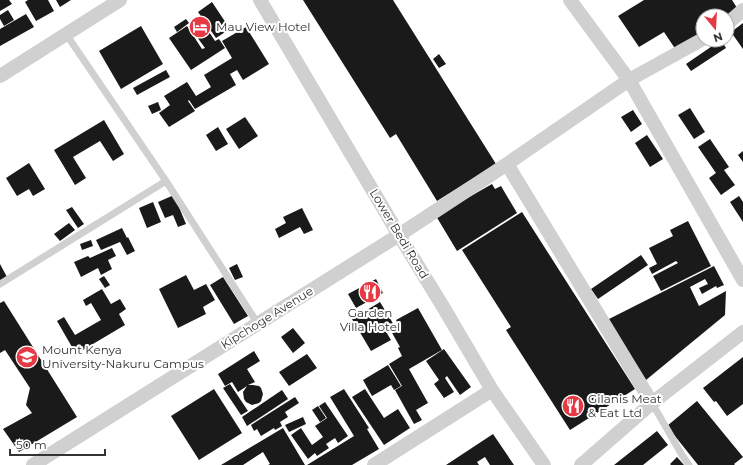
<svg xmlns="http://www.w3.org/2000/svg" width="743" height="465" font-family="Montserrat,sans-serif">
	<rect width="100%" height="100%" fill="#fff"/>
	<path fill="#1a1a1a" d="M0 0H9L12 4 0 11Z
		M28 0H48L54 11 36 21 25 2Z
		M56 0H71L60 7Z
		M303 0H393L496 164 437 201 396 134 390 138Z
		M644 0H732L739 11 727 16H703V33L676 50 664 32 639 47 618 16Z
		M212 2 230 29 216 38 198 12Z
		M8 10 14 20 4 26 0 19V15Z
		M26 14 34 27 0 46V29Z
		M200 18 215 41 219 39 225 48 191 70 169 38 187 26 202 49 205 48 189 26Z
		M186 19 189 23 177 32 174 27Z
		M743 23V49L731 32Z
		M141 26 163 64 121 89 99 51Z
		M246 27 269 64 243 80 237 70 230 74 236 85 195 109 189 100 188 101 195 111 169 127 159 113 170 105 164 96 187 82 196 96 211 87 204 75 232 58 222 41Z
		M721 40 726 48 691 71 686 64Z
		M439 54 446 64 439 68 433 59Z
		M166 70 170 77 137 95 133 88Z
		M158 102 161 110 152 114 148 106Z
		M690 108 705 132 694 139 678 115Z
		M633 110 642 124 631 132 621 117Z
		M245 117 258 136 239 149 226 129Z
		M104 120 124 154 113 161 100 141 73 157 86 178 75 185 54 150Z
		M218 127 228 144 216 151 206 135Z
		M647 135 663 159 650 167 635 143Z
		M710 139 729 167 724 170 735 185 721 195 709 178 716 173 698 147Z
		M743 151V162L738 155Z
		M29 163 45 189 33 196 29 189 17 196 6 178Z
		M492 184 495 189 501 186 517 213 457 251 436 216Z
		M174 195 186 224 178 227 173 215 165 218 158 202Z
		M739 196 743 202V222L730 202Z
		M153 202 161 222 147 228 139 208Z
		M72 207 84 224 78 228 66 210Z
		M302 208 313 230 304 234 300 227 279 238 275 229 286 223 283 217Z
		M522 212 635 389 570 430 506 330 511 327 462 250Z
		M688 221 711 266 661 291 653 276 678 263 676 261 652 274 649 268 657 264 649 248 673 236 670 230Z
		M69 223 75 230 60 241 54 234Z
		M122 228 127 238 128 237 135 251 127 255 120 242 101 250 96 240Z
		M91 240 93 246 82 250 80 244Z
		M112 248 116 256 108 260 112 269 101 275 98 268 81 277 74 262 88 256 90 258Z
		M641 255 648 265 598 299 591 289Z
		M0 264 7 277 0 281Z
		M237 264 243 277 235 280 229 268Z
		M714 266 724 285 717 288 716 286 702 294 699 288 708 284 705 279 690 287 699 306 726 291 725 315 646 380 607 320Z
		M186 275 194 290 206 284 215 300 203 307 206 314 178 328 159 289Z
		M104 276 110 285 105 288 99 279Z
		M223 277 248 316 234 324 210 285Z
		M376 279 383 293 356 308 348 294Z
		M102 289 111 304 120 299 126 309 119 314 125 325 76 354 57 321 64 317 75 335 101 320 91 303 86 306 83 300Z
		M4 301 77 417 19 452 3 429 32 413 26 405 30 388 5 350 0 353V303Z
		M380 302 394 325 385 330 391 340 371 351 352 319Z
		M418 308 442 350 409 369 428 403 416 410 422 420 414 424 395 390 402 386 389 364 402 356 398 348 400 347 391 331 399 326 396 320Z
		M293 328 305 343 293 353 281 337Z
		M444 349 471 387 460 395 447 376 445 378 454 392 444 398 434 384 439 380 426 361Z
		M254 351 260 361 247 369 255 382 248 385H253L259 386 261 388 263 394 261 401 259 403 252 405 246 402 244 399 243 392 247 386 238 392 232 382 225 386 218 374Z
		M307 354 317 368 289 386 279 372Z
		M743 357V404L727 416 716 401 714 402 703 388Z
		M388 365 401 386 394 390 391 385 372 396 363 380Z
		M230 384 248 411 241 415 223 388Z
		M214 389 242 433 199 460 171 416Z
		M344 389 369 428 367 429 379 449 352 465H307L354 436 330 397Z
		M365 389 384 418 398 409 410 428 384 445 352 397Z
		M282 390 288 399 247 426 242 417Z
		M295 397 299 403 285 412 288 417 280 422 282 426 275 430 274 428 261 436 257 429 254 431 251 425Z
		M697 401 743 457 734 464 735 465H698L667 426Z
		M325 402 348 436 338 443 335 438 326 444 329 448 317 456 315 453 308 459 291 435 301 428 312 445 323 437 315 426 327 418 319 406Z
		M318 406 326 418 320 422 312 410Z
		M303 417 306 424 289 432 285 425Z
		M283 428 305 465H268L270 464 263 452 243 465H221Z
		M657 431 668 445 643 465H614Z
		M493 434 514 465H490L485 457 477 462 479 465H446Z
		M677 457 684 465H671L670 464Z"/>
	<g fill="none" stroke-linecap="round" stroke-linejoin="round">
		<path stroke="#d0d0d0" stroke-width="7" d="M66 34 166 181 258 324
			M0 284 166 181
			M652 403 682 455 689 465"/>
		<path stroke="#d0d0d0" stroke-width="14" d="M260 0 399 235 442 305 492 390 544 465
			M570 0 629 80 743 280
			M727 24 743 10
			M0 76 120 0
			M507 164 652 403
			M33 465 399 235 507 164 629 80 703 39
			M374 465 492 390
			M581 465 652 403 743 332"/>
	</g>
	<defs>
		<g id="hotel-disc" transform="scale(1.15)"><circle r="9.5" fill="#e63946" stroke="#fff"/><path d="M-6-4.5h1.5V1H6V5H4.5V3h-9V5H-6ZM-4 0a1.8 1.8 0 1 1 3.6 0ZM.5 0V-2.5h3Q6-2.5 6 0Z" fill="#fff"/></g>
		<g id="restaurant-disc" transform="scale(1.15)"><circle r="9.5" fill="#e63946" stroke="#fff"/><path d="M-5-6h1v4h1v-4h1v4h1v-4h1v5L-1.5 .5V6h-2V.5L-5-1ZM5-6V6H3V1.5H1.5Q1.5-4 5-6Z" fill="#fff"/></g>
		<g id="university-disc" transform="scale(1.15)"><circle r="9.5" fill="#e63946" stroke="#fff"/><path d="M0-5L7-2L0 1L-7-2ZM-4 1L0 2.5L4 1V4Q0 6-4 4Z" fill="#fff"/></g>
	</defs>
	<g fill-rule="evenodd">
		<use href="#hotel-disc" x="200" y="27"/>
		<use href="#restaurant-disc" x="370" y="292"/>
		<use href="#university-disc" x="27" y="357"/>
		<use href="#restaurant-disc" x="573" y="406"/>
	</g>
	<g text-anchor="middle" stroke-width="4" stroke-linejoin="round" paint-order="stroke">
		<g font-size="12" fill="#333" stroke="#fff" text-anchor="start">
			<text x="216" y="31">Mau View Hotel</text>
			<text x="370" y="317" text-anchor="middle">Garden<tspan x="370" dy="14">Villa Hotel</tspan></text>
			<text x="42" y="354">Mount Kenya<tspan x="42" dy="14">University-Nakuru Campus</tspan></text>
			<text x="588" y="403">Gilanis Meat<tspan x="588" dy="14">&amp; Eat Ltd</tspan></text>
		</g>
		<g font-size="12" fill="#333" stroke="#fff">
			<text transform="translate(399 234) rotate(59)" y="4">Lower Bedi Road</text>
			<text transform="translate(267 318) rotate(-32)" y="4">Kipchoge Avenue</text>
		</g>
	</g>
	<g transform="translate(715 28) rotate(162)"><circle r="19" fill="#ffffff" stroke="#adadad"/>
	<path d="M0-3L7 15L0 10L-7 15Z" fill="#e63946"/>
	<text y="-6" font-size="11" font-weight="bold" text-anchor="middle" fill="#333333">N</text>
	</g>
	<path d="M10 449v6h95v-6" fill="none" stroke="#333333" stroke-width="2"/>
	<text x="16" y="449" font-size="12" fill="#333333" stroke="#ffffff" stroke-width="3" paint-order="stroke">50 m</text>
</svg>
